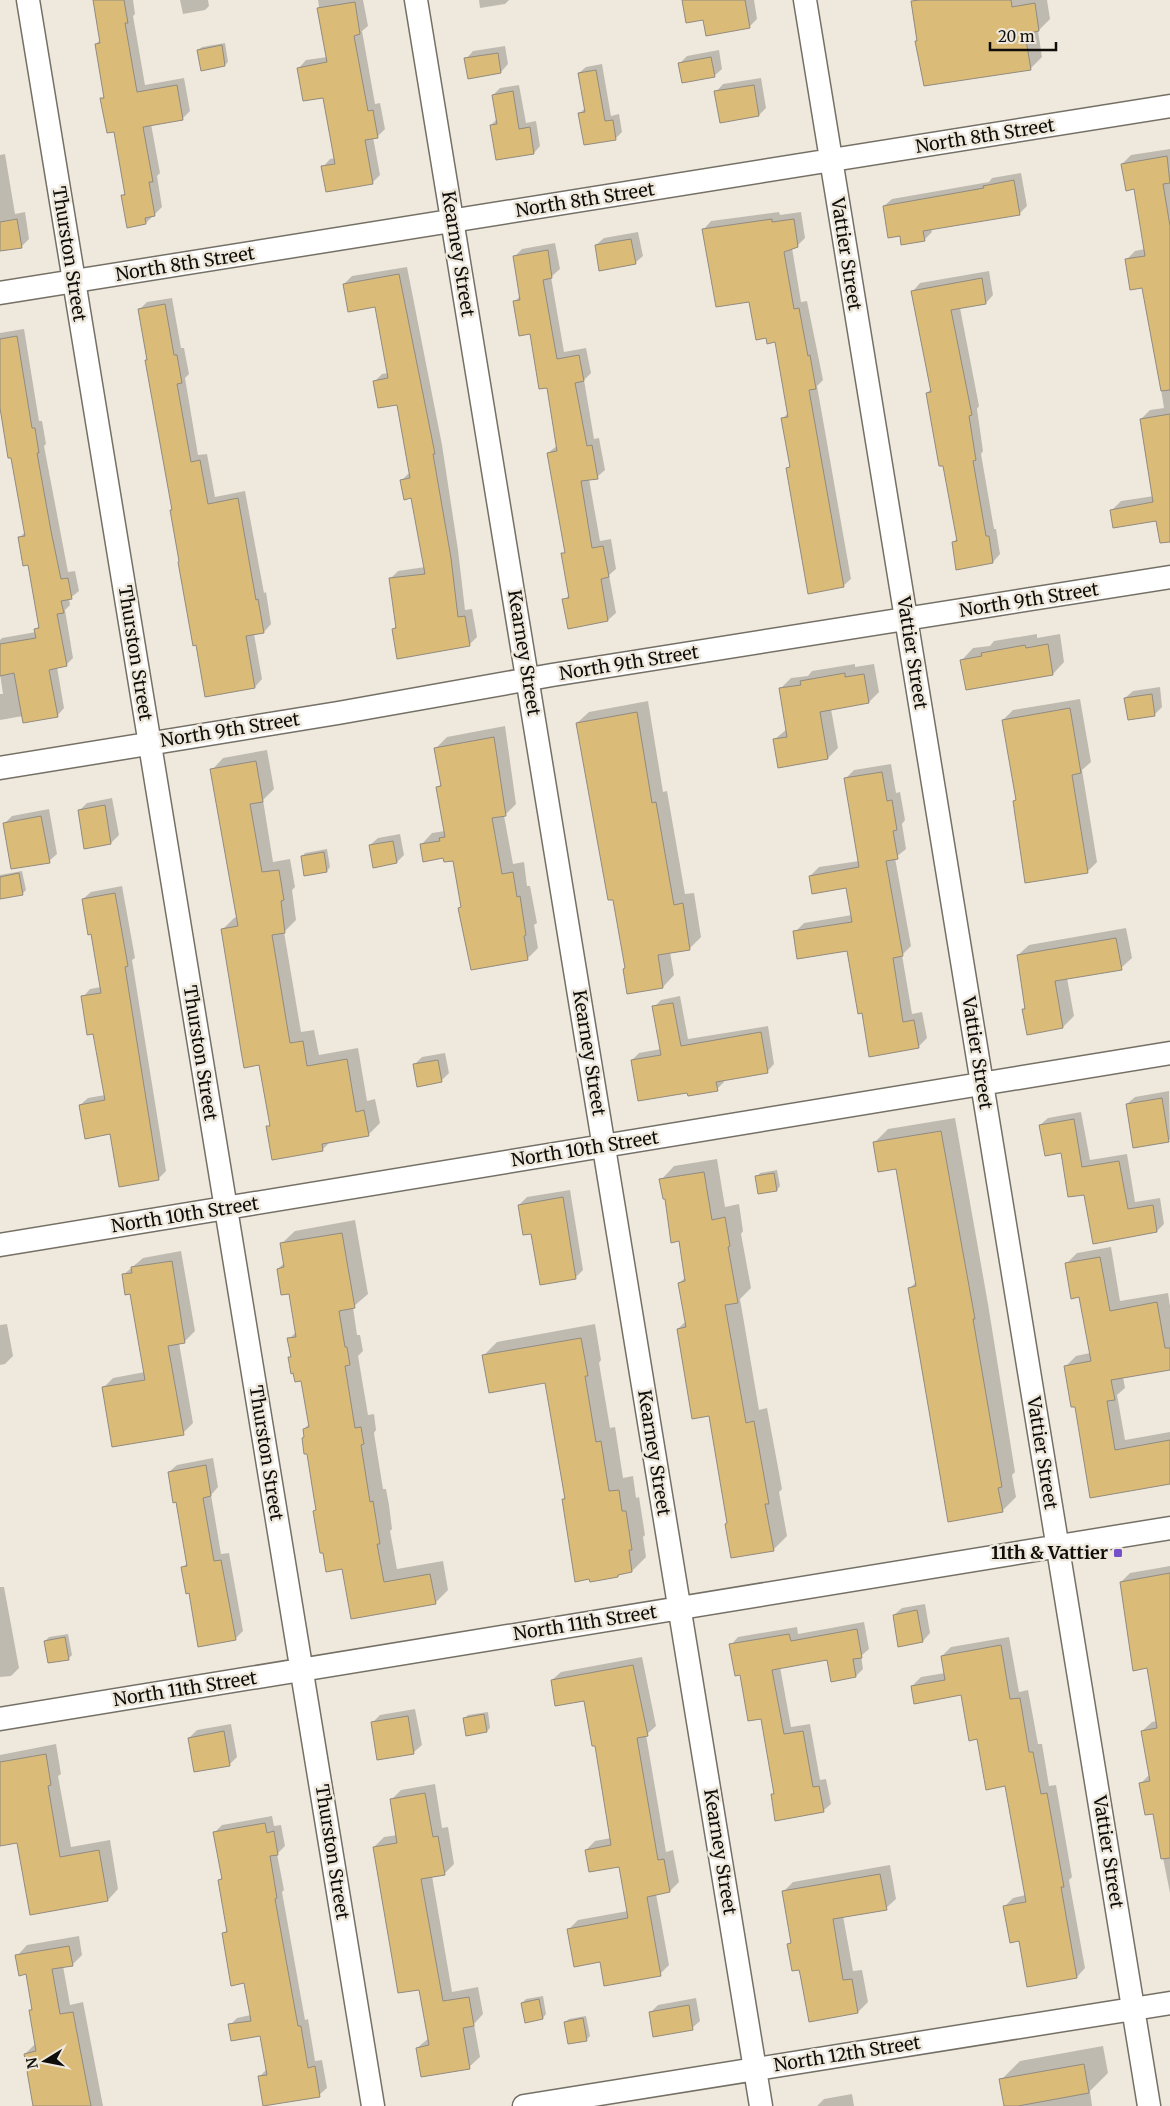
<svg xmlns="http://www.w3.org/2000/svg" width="1170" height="2106" font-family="Merriweather,serif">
	<rect width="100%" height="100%" fill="#efe9dd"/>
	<path fill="#0003" d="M94 0H133L135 14 133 16 145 85 184 78 190 111 182 119 151 124 160 173 157 176 162 207 146 223 122 196 126 192 115 130 102 99 105 95 96 44 101 39Z
		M180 0H208L209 6 205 10 183 14Z
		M318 0H363L368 26 362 31 375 104 380 103 385 129 377 137H373L380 175 372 183 323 167 330 159 335 158 324 96 299 68 306 60 327 57Z
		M479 0H509L505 4 480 8Z
		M685 0H754L757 19 749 27 704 18Z
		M914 0H1047L1050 19 1038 31 1042 57 1030 69 918 40 912 2Z
		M225 43 228 62 225 65 198 50 202 47Z
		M505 46 508 64 501 72 466 59 473 51Z
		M719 50 722 69 714 76 680 63 687 56Z
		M602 64 611 116 619 114 622 132 616 138 580 113 585 108 579 73 586 67Z
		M761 78 766 108 759 115 716 92 723 84Z
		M519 85 526 123 536 121 540 146 534 153 491 125 497 119 493 95 500 88Z
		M1170 149V537L1159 519 1112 510 1121 501 1154 496 1141 419 1150 410 1164 408 1144 286 1126 260 1135 251 1145 249 1135 188 1122 164 1131 155Z
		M0 153V155L5 154 15 214 25 212 29 239 21 247 0 251Z
		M1021 173 1027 206 1019 214 931 229 932 232 924 240 901 234 884 206 892 199 989 182 992 178Z
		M779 212 780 215 801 212 805 238 797 246 792 248 801 302 807 301 823 380 817 386 851 579 843 586 788 468 791 465 783 418 789 412 776 341 704 229 711 221Z
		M638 232 643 256 635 263 596 245 604 238Z
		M555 243 560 269 551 277 564 352 586 348 591 373 584 380 594 439 599 438 605 470 597 477 589 479 600 541 611 539 616 569 609 575 616 613 608 620 569 627 564 600 570 594 563 554 566 551 548 453 558 445 548 386 531 333 515 301 521 295 514 257 522 249Z
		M407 267 442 445 458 550 465 610 472 609 477 637 469 645 393 629 397 626 391 578 398 571 425 567 412 497 402 480 410 472 398 403 374 382 382 374 388 373 376 306 344 284 352 276Z
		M989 271 993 295 986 303 960 308 979 406 977 409 983 451 981 454 994 529H996L1000 554 993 562 953 542 958 538 944 464 927 393 932 388 913 291 920 283Z
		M172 298 181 348H184L189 374 185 378 198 455 207 454 215 497 245 491 264 593 266 592 271 624 264 632 254 634 262 679 255 687 173 509 146 361 148 359 139 310 147 302Z
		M24 329 39 421H42L46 444 44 446 68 572 75 571 79 591 69 599 70 605 65 610 73 658 66 665 57 667 64 708 57 716H23L0 720V694H3L0 674V640L2 638 36 632 35 630 40 625 29 563 19 538 26 531 12 456 0 404V333Z
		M1037 634V638L1060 634 1064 662 1053 674 962 660 973 648 990 646 994 641Z
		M855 664V667L874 664 879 692 869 702 831 709 838 748 828 758 779 766 775 739 787 729 780 689 791 678 808 676 812 671Z
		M1160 687 1162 707 1155 714 1129 718 1125 698 1133 691Z
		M1080 699 1091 762 1082 770 1097 862 1087 872 1014 801 1017 799 1003 720 1013 710Z
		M648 701 663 792 667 791 685 894 694 893 701 937 690 948 670 952 674 975 663 987 624 969 626 967 614 898 577 723 589 712Z
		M505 726 516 804 504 816 513 864 524 862 527 886H530L537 923 534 925 538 948 527 959 460 908 462 906 454 859 444 857 421 845 432 833 445 831 437 788 442 783 436 748 447 737Z
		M267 750 274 789 263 800 273 862 290 859 295 887 292 890 296 920 284 932 301 1032 314 1030 319 1055 358 1048 367 1101 375 1099 380 1123 368 1135 330 1142 323 1149 268 1127 271 1124 260 1064 223 929 234 918 237 917 212 770 223 758Z
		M891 764 896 793 900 792 905 820 902 824 906 849 895 858 911 946 902 955 912 1014 922 1012 927 1038 918 1047 863 1012 848 949 795 932 804 923 852 915 847 887 810 876 819 867 859 861 845 779 854 770Z
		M112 798 119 835 111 843 85 848 79 811 87 803Z
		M49 809 57 854 49 861 4 824 12 816Z
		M400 834 404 855 397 862 370 845 378 838Z
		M327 849 330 867 327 871 302 857 305 853Z
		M22 871 26 890 22 894 0 898V875Z
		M122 886 135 958 132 960 166 1171 158 1179 80 1105 88 1098 105 1095 94 1032 83 997 90 989 101 987 92 933 83 899 91 892Z
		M1126 928 1132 958 1121 968 1067 978 1074 1016 1063 1027 1023 1010 1026 1007 1018 955 1029 945Z
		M680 996 688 1039 768 1026 774 1064 767 1072 724 1079V1082L717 1089 632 1060 639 1053 661 1049 654 1007 661 1000Z
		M445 1053 449 1073 441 1081 414 1065 422 1057Z
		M1169 1091 1170 1139 1169 1140 1127 1104 1135 1097Z
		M1081 1112 1090 1160 1127 1154 1135 1202 1160 1198 1164 1224 1157 1231 1085 1193 1062 1152 1040 1125 1048 1118Z
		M955 1118 988 1304 1015 1472 1012 1475 1016 1497 1002 1511 910 1288 917 1281 897 1168 874 1143 888 1129Z
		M717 1159 725 1207 739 1204 743 1231 741 1234 751 1288 740 1299 759 1410 767 1408 782 1489 779 1492 787 1536 773 1550 728 1522 710 1414 678 1329 686 1321 679 1283 686 1277 680 1240 661 1180 674 1166Z
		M777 1170 780 1186 777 1190 759 1193 757 1177 760 1173Z
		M570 1190 583 1270 575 1278 532 1232 519 1205 527 1197Z
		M355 1220 368 1294 353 1307 357 1335H360L363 1351 358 1356 368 1415 374 1414 376 1430 374 1433 383 1489H386L389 1505 392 1529 390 1531 397 1569 443 1561 448 1590 435 1603 343 1568 315 1511 317 1509 308 1452 303 1438 305 1436 304 1429 309 1424 302 1379 289 1358 292 1355 289 1339 296 1332 290 1293 278 1269 285 1262 281 1244 295 1231Z
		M1111 1247 1120 1301 1168 1293 1170 1306V1369L1123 1377 1125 1388 1117 1395 1125 1440 1170 1432V1483L1091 1497 1076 1405 1066 1366 1076 1356 1090 1353 1080 1296 1066 1264 1077 1253Z
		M181 1251 195 1331 184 1342 179 1343 193 1423 183 1433 103 1388 113 1378 145 1372 131 1292 123 1275 143 1258Z
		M7 1324 13 1356 5 1364 0 1365V1325Z
		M595 1324 601 1360 599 1363 610 1428 615 1427 623 1478 633 1476 636 1498 639 1497 645 1535 643 1537 646 1557 632 1571 621 1573 618 1576 563 1500 566 1496 546 1382 483 1356 497 1342Z
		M213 1458 218 1487 211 1495 221 1554 229 1553 243 1631 235 1639 190 1592 183 1567 188 1562 177 1501 169 1472 177 1465Z
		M1170 1566V1893L1154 1813 1141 1783 1150 1774 1142 1731 1152 1722 1157 1721 1148 1667 1121 1582 1130 1573Z
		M0 1587H4L19 1668 11 1676 0 1677Z
		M925 1604 930 1633 923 1641 894 1615 902 1608Z
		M864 1622 869 1649 861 1656 863 1669 856 1676 828 1659 780 1667 791 1727 810 1724 820 1780 826 1779 831 1804 823 1811 772 1795 775 1792 762 1717 741 1674 731 1645 738 1637 797 1627 798 1634Z
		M68 1634 72 1655 69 1658 45 1641 49 1637Z
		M1009 1637 1019 1692 1028 1690 1038 1744H1042L1049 1786 1056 1785 1072 1877 1069 1880 1085 1968 1077 1977 1020 1940 1005 1906 1013 1898 1026 1895 1006 1785 978 1738 962 1694 912 1686 921 1677 945 1673 942 1656 951 1647Z
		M642 1657 656 1726 646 1735 666 1852 673 1850 679 1882 670 1891 656 1894 669 1965 660 1974 601 1961 569 1929 578 1920 628 1911 620 1865 586 1850 595 1841 611 1838 596 1744 585 1699 552 1680 561 1672Z
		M415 1709 422 1745 414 1752 378 1759 372 1723 380 1715Z
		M488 1712 490 1728 487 1731 467 1735 464 1719 468 1715Z
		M231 1724 237 1757 229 1765 189 1738 197 1730Z
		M56 1744 61 1774 58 1776 71 1847 110 1840 118 1889 108 1900 18 1841 0 1845V1755Z
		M435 1784 442 1828 448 1827 454 1864 444 1874 432 1876 452 1992 478 1987 483 2014 474 2024 480 2057 469 2067 417 2048 429 2038 420 1988 374 1847 384 1837 397 1835 391 1800 401 1790Z
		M272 1816 274 1826 281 1825 285 1846 277 1854 284 1890 282 1892 305 2020 308 2019 315 2061 322 2060 327 2088 319 2095 259 2077 266 2070 261 2034 230 2025 237 2018 251 2015 245 1982 223 1934 228 1929 219 1880 223 1877 215 1832 222 1825Z
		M890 1865 896 1899 886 1908 843 1916 853 1971 862 1970 868 2002 858 2012 810 2021 801 1973 789 1944 792 1941 783 1892 793 1882Z
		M79 1936 82 1955 72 1965 63 1966 70 2005 83 2002 103 2106H35L25 2054 36 2043 30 2011 33 2008 27 1973 17 1956 27 1945Z
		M543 1996 546 2014 543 2018 522 2003 526 1999Z
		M696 1998 700 2021 692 2028 650 2013 658 2005Z
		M586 2016 590 2036 586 2040 565 2022 569 2019Z
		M1103 2046 1108 2073 1090 2091 1092 2106H1005L1001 2080 1020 2061Z
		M852 2094 854 2106H817L824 2099Z"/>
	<path fill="#dbbb78" stroke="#918b80" d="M93 0H124L128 23H125L137 92 177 85 183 120 143 127 153 182H149L155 216 145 218 146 224 127 228 121 195H125L114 132 107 133 100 98H104L95 44 100 43Z
		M682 0H745L750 28 706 36 703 20 686 23Z
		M920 0H1011L1012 7 1035 3 1039 31 1025 34 1031 70 924 86 915 41H917L911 1Z
		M355 2 360 34 354 36 368 111 373 110 378 138 365 140 373 184 326 192 321 166 335 164 323 98 303 101 297 68 327 62 317 8Z
		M222 45 225 66 201 71 197 50Z
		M498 53 501 73 468 79 464 58Z
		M711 57 715 77 682 83 678 63Z
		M596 70 605 121 613 120 616 140 584 145 578 113 585 112 578 73Z
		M754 85 759 116 720 123 714 91Z
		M513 91 519 129 530 127 534 154 496 160 490 125 497 124 492 95Z
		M1167 156 1170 183 1163 184 1170 226V390L1161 391 1142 288 1130 290 1125 259 1145 256 1134 189 1126 191 1121 164Z
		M1014 180 1020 215 923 231 925 241 901 245 900 236 888 238 883 206 984 188 983 186Z
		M17 219 22 248 0 251V222Z
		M772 219V222L794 219 798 247 784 252 794 309 799 308 808 356 810 355 816 389 809 390 844 587 808 594 786 468 790 467 781 418 788 417 775 342 767 344 766 338 756 340 749 302 716 307 702 229Z
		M631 239 636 264 599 271 595 245Z
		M548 250 552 278 543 280 557 359 579 355 584 381 575 383 587 446 592 445 598 479 581 481 592 548 603 546 609 577 601 579 608 621 568 629 562 599 569 598 561 553H565L547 453 557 451 547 388 539 389 530 334 519 336 513 301 520 300 513 256Z
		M399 274 435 454H433L451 558 458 617 465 616 470 646 397 659 392 629 396 628 389 578 425 574 411 498 404 500 400 480 410 478 397 405 378 408 373 381 388 378 375 307 348 312 343 284Z
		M982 278 986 304 951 310 972 415 969 416 976 460 973 461 986 536H989L993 563 956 570 952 542 957 541 943 466H939L926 393 931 392 911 291Z
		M165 304 174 355H177L182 383 177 384 191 462 200 460 208 504 238 498 256 600 258 599 264 633 246 636 255 688 205 697 196 645 193 646 178 562 179 561 170 510H172L145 360H147L138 309Z
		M17 336 32 428H35L39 453H37L51 531 61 579 68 578 72 599 61 601 64 613 57 614 67 666 49 670 58 717 23 723 14 673 0 676V644L36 638 34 629 39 628 28 565 23 566 18 537 25 536 11 458H8L0 408V339Z
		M1170 414V542L1160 543 1156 521 1113 528 1110 510 1153 502 1140 419Z
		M1048 644 1053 675 966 690 960 660 982 656 981 653 1025 645 1026 648Z
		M845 673V677L864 674 869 703 820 712 828 759 778 768 773 739 787 737 779 688 801 685 800 681Z
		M1152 694 1155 716 1128 720 1124 698Z
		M1070 708 1081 773 1072 775 1088 873 1025 883 1013 801 1016 800 1002 720Z
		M637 712 652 803 656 802 674 905 683 903 690 950 658 955 663 988 627 994 623 969 625 968 613 900H608L576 723Z
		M494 737 506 816 492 818 502 874 513 872 517 897 520 896 526 935 524 936 528 960 471 970 458 908 461 907 453 861 444 862 443 858 423 862 420 844 440 841 439 838 445 837 436 787 441 786 434 748Z
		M256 761 263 802 250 804 262 872 279 870 284 900 281 901 285 933 272 935 290 1043 303 1041 307 1066 347 1059 356 1112 364 1110 369 1136 322 1144 323 1151 272 1160 266 1126H270L259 1065 244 1068 241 1051 221 929 238 926 210 769Z
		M882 772 887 801 892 800 897 830 893 831 898 859 886 861 903 956 893 958 903 1022 914 1020 919 1048 869 1057 862 1013 858 1014 847 951 797 959 793 931 852 922 846 888 812 894 809 876 859 867 844 778Z
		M105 805 111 844 84 849 78 810Z
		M41 816 50 863 11 869 3 823Z
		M393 841 397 863 373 868 369 845Z
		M324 852 327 872 304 876 301 856Z
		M19 873 23 895 0 899V877Z
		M115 893 128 966 125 967 159 1180 119 1187 110 1134 85 1139 79 1105 105 1100 93 1034 87 1035 81 996 101 993 91 934 88 935 82 899Z
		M1116 938 1122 970 1055 981 1063 1028 1027 1035 1022 1009H1025L1017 955Z
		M673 1003 681 1046 761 1032 768 1073 716 1082 718 1091 688 1096 687 1093 638 1101 631 1060 661 1055 652 1006Z
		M438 1060 442 1082 417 1087 413 1064Z
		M1162 1098 1169 1142 1133 1148 1126 1104Z
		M1074 1119 1082 1167 1119 1161 1128 1209 1153 1205 1157 1232 1093 1244 1084 1195 1068 1197 1061 1153 1045 1156 1039 1125Z
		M941 1131 975 1319H973L1002 1487 998 1488 1003 1512 948 1522 908 1288 916 1286 896 1169 878 1172 873 1142Z
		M704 1172 712 1220 725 1217 730 1246 728 1247 738 1303 725 1305 746 1423 754 1421 769 1504H765L774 1551 731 1558 725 1524 727 1523 709 1416 692 1419 677 1329 686 1327 678 1283 685 1281 679 1241 671 1243 665 1199H663L659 1179Z
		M774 1173 777 1191 758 1194 755 1176Z
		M563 1197 576 1279 540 1285 531 1234 523 1235 518 1205Z
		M342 1233 355 1308 339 1311 345 1347H347L350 1365 345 1366 355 1428 361 1427 364 1444 361 1445 370 1502 373 1501 376 1519 380 1544H377L384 1582 430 1574 436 1604 351 1619 342 1569 326 1572 323 1553H320L313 1511 316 1510 313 1492 307 1454H304L302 1438 304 1437 303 1429 309 1427 301 1381 295 1382 293 1373 291 1374 288 1357H291L287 1338 296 1337 289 1294 281 1295 277 1269 284 1267 280 1243Z
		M1100 1257 1110 1311 1157 1302 1165 1348H1170V1370L1111 1380 1115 1400 1107 1401 1115 1450 1170 1440V1484L1090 1498 1075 1407H1071L1064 1366 1091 1361 1079 1297 1071 1299 1065 1263Z
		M172 1261 185 1343 168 1346 184 1435 112 1447 102 1387 145 1380 130 1294 125 1295 122 1274 132 1273 131 1267Z
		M581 1338 588 1376H585L596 1442 601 1441 609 1491 619 1490 622 1511H626L632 1550H629L632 1572 618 1575V1577L590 1582 589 1579 575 1582 562 1499H565L545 1383 489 1393 482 1355Z
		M206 1465 211 1496 203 1498 214 1561 221 1560 236 1640 198 1647 189 1593 186 1594 181 1567 187 1566 176 1502 173 1503 168 1472Z
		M1170 1573V1858L1161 1859 1153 1814 1145 1815 1139 1783 1150 1781 1141 1731 1157 1728 1147 1668 1133 1671 1120 1582Z
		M917 1610 923 1642 898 1647 893 1615Z
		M857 1629 862 1658 853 1659 856 1677 831 1682 827 1660 772 1670 784 1734 803 1731 813 1787 819 1786 824 1812 775 1821 771 1794H774L761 1719 748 1721 740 1675 735 1676 729 1644 789 1634 791 1641Z
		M65 1637 69 1660 48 1663 44 1641Z
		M1001 1645 1010 1699 1020 1698 1029 1752H1033L1041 1794 1047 1793 1064 1887H1061L1077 1978 1027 1987 1019 1941 1010 1943 1003 1906 1026 1902 1005 1786 986 1790 977 1739 969 1741 961 1695 914 1704 911 1686 945 1680 941 1656Z
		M633 1665 648 1736 637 1738 658 1860 664 1859 670 1892 647 1897 661 1976 604 1986 600 1962 574 1967 567 1929 628 1918 619 1867 589 1872 585 1850 611 1845 595 1746H592L584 1701 555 1706 551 1680Z
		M484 1714 487 1732 466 1736 463 1718Z
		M408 1716 414 1754 377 1760 371 1722Z
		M224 1731 230 1766 194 1772 188 1738Z
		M46 1754 51 1785 48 1786 60 1857 99 1850 108 1901 30 1915 17 1843 0 1846V1762Z
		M425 1793 433 1837 438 1836 445 1875 421 1879 443 2001 469 1997 474 2026 463 2028 470 2069 421 2077 416 2048 429 2045 419 1990 398 1993 373 1847 397 1843 390 1799Z
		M265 1823 267 1833 274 1831 278 1855 270 1856 277 1898 275 1899 298 2026H301L308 2068 315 2066 320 2097 263 2106 258 2076 267 2075 260 2036 231 2041 228 2024 251 2021 244 1983 231 1986 222 1933 227 1932 218 1880 222 1879 213 1832Z
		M880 1874 887 1910 833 1919 843 1980 852 1979 858 2013 809 2022 800 1974 799 1970 792 1971 787 1944 791 1943 782 1891Z
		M69 1946 73 1966 52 1969 60 2014 73 2012 91 2106H33L24 2054 36 2051 29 2010H32L26 1974 19 1976 15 1955Z
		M539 1999 543 2019 525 2023 521 2003Z
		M689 2005 693 2030 653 2037 649 2012Z
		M583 2018 587 2041 568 2044 564 2022Z
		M1084 2064 1089 2093 1018 2106H1004L999 2079Z"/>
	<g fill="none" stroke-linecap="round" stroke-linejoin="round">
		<g stroke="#757066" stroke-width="25">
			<path id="street" d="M28 0 373 2106
				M416 0 761 2106
				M805 0 1149 2106
				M0 293 1170 106
				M0 768 338 713 552 675 1170 577
				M0 1245 1170 1053
				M0 1719 1170 1528
				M524 2106 1170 2003"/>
		</g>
		<use href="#street" stroke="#fff" stroke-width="22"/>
	</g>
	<rect fill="#7650c9" stroke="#efe9dd" stroke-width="2" x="1113" y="1548" width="10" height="10" rx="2.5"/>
	<g text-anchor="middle" stroke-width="5" stroke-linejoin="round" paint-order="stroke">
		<g font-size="18" fill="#100e0b" stroke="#efe9dd">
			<text transform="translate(985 136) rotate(-9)" y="6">North 8th Street</text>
			<text transform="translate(585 200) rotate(-9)" y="6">North 8th Street</text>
			<text transform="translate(69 254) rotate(81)" y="6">Thurston Street</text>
			<text transform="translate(458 254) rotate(81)" y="6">Kearney Street</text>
			<text transform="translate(846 254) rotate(81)" y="6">Vattier Street</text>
			<text transform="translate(185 264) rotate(-9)" y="6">North 8th Street</text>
			<text transform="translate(1029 600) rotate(-9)" y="6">North 9th Street</text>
			<text transform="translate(135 653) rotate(81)" y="6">Thurston Street</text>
			<text transform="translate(524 653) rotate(81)" y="6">Kearney Street</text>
			<text transform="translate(912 653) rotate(81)" y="6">Vattier Street</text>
			<text transform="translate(629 663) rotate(-9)" y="6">North 9th Street</text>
			<text transform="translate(230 730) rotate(-9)" y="6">North 9th Street</text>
			<text transform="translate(200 1053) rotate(81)" y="6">Thurston Street</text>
			<text transform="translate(589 1053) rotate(81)" y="6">Kearney Street</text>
			<text transform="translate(977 1053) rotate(81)" y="6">Vattier Street</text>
			<text transform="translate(585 1149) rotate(-9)" y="6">North 10th Street</text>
			<text transform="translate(185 1215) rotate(-9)" y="6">North 10th Street</text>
			<text transform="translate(266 1453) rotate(81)" y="6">Thurston Street</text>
			<text transform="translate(654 1453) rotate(81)" y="6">Kearney Street</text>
			<text transform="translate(1042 1453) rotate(81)" y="6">Vattier Street</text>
			<text transform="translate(585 1623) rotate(-9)" y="6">North 11th Street</text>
			<text transform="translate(185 1689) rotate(-9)" y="6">North 11th Street</text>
			<text transform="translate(332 1852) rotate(81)" y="6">Thurston Street</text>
			<text transform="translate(720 1852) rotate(81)" y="6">Kearney Street</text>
			<text transform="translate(1108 1852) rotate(81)" y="6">Vattier Street</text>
			<text transform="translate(847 2054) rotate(-9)" y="6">North 12th Street</text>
		</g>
		<g font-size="18" font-weight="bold" fill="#100e0b" stroke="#efe9dd" text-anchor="end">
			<text x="1108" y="1559">11th &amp; Vattier</text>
		</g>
	</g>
	<g transform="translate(45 2061) rotate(260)" stroke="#efe9dd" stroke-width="4" paint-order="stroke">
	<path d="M0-4L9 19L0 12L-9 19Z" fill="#100e0b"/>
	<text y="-8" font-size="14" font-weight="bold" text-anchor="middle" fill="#100e0b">N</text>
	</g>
	<path d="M990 42v8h66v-8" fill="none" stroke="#100e0b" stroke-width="2.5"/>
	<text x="998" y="42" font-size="15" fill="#100e0b" stroke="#efe9dd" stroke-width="4" paint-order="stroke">20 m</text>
</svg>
